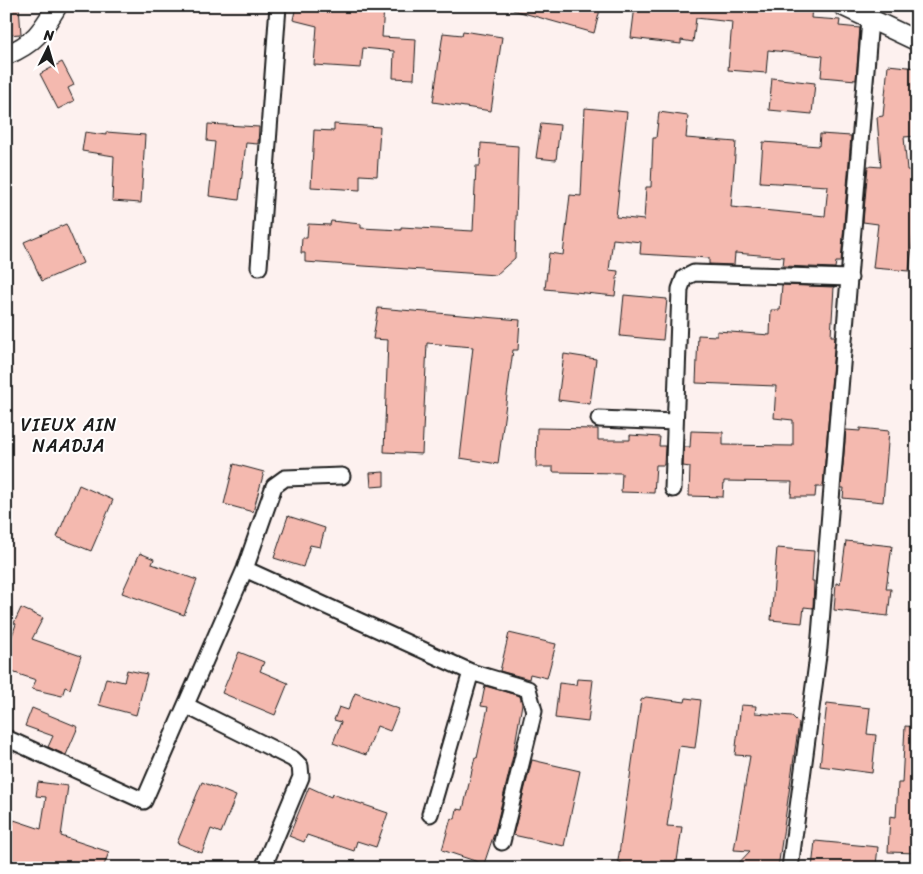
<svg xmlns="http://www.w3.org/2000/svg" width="923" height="874" font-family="Sriracha,sans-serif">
	<rect width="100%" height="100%" fill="#fdf1ef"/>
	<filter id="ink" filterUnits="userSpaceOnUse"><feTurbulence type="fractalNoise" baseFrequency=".02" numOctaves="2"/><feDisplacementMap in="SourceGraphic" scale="10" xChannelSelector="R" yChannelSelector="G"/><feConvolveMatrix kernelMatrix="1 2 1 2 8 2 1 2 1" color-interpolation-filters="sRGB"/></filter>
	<g filter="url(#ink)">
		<path fill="#f4b9af" stroke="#1c1c1c" d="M6 6H19L21 34 6 35Z
			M296 6H384L382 37 416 39 414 79 393 78 394 51 363 48 361 68 314 65 317 26 293 20Z
			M514 6H601L594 33 513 10Z
			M635 6H812L811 18 840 20 839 26 860 28 856 80 821 77 823 56 768 50 766 73 728 70 732 22 696 18 693 42 681 40V44L631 38Z
			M463 31 502 37 491 111 433 102 443 33 462 35Z
			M62 62 74 85 68 88 74 101 58 109 40 74Z
			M888 65 917 68V136L904 137 907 170 917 171V205L909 271 873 268 878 224 863 222 868 166 881 167 877 117 883 116Z
			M772 78 815 83 812 114 769 110Z
			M585 108 627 112 616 217 644 220 646 187H651L653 138H656L659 112 688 116 686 138 736 142 731 207 825 216 828 186 760 182 763 142 819 146 820 134 851 136 841 262H836L835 268 783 266 784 257 735 253 734 265 709 264V258L640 254 641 242 613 239 609 270 618 271 615 296 545 289 549 253 563 255 570 195 581 196Z
			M541 123 560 125 556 160 536 158Z
			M208 124 259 127 258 144 246 143 239 200 209 196 215 142 207 141Z
			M334 124 380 127 377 176 360 175V190L311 187 314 130 334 131Z
			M85 132 106 135V132L145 135 141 203 112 201 114 156 82 151Z
			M481 143 518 146 515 258 496 275 305 262V253H301L302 238H307L308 224 330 225 331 221 361 224V228L401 230V227L473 231 476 166H480Z
			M66 224 83 263 42 281 24 242Z
			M782 285 834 287 831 336H835L823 487H816L815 497H791L792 482 724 481 723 497 689 496 690 467 683 466 684 447H690L691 431 723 432V445L793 446V420L774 418 776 386 696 383 698 335 717 336V331L770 335 771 310H780Z
			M624 295 667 299 663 340 620 336Z
			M378 308 520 320 518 350H513L498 464 460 458 473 347 427 343 422 454 384 452 388 340 373 339Z
			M564 354 596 359 590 404 558 400Z
			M537 428 598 429V440H630V435L660 437 659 446H665L664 465H656L654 493 621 492 622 473 553 472V467H536Z
			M860 428 889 431 883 502 843 498 844 488H841L846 430 860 431Z
			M234 464 264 472 253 512 224 504Z
			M384 472V486L371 487 370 473Z
			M79 485 113 500 91 551 57 537Z
			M288 516 325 528 320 547 310 545 303 567 274 558Z
			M846 541 892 546 886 589H891L888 616 834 610 836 583 840 584Z
			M777 548 814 551 812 581H814L813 608 804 607 802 623 771 620Z
			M140 553 154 559 152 564 197 580 184 615 122 593Z
			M21 608 43 618 32 639 81 656 70 689 65 687 62 696 32 689 36 680 6 670V654L16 624 14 623Z
			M509 633 556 644 547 678 530 674 529 679 500 671Z
			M239 652 264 662 260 671 288 683 275 715 222 693Z
			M127 670 147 674 136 715 99 705 106 678 124 682Z
			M577 679 593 680 588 722 555 718 559 683 576 685Z
			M485 686 520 696 522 704 513 756 495 831 484 864 442 850 451 818 455 819 457 809 463 810 475 757 477 758 488 707 481 706Z
			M355 693 399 709 390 731 377 726 366 755 333 743 341 722 334 720 339 707 348 710Z
			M646 697 685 702 686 698 701 700 695 748 679 746 667 826 682 827 676 868H650L623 864 618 861 641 700Z
			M827 703 870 708 867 734 876 735 872 773 820 766Z
			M741 705 756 706 755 713 792 716 799 723 778 868H734L750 851 734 850 750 756 735 755Z
			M32 708 78 727 66 755 48 747 53 736 25 726Z
			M905 726 917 727V853L888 852 890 816 896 817 898 783H902Z
			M532 760 580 771 564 846 513 835Z
			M38 782 68 786 61 836 109 852 103 868H6V822L13 825 14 820 41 829 46 797 36 796Z
			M202 782 236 796 221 833 211 829 202 853 177 843Z
			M309 787 331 797 332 794 388 813 376 847 357 841 354 851 307 835 304 842 289 836Z
			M815 841 878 847 876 865 866 864 865 868H812Z"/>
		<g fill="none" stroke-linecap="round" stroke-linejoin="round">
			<g stroke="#1c1c1c" stroke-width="19">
				<path id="minor" d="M259 267 278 6
					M599 419 675 422
					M673 489 680 289 684 278 694 273 850 278
					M245 569 471 672 528 689 534 711 502 842
					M187 706 293 759 300 766 301 777 263 868
					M6 738 144 801 245 569 274 486 285 478 342 476
					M430 814 471 672
					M790 868 819 648 870 20 866 6"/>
			</g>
			<g stroke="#1c1c1c" stroke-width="22">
				<path id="tertiary" d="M843 6 917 41
					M6 55C34 44 42 31 57 6"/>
			</g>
			<use href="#minor" stroke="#fff" stroke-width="15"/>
			<use href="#tertiary" stroke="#fff" stroke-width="19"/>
		</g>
	</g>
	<g text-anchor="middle" stroke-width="4" stroke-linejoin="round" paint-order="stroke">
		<g font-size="18" letter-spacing="1" fill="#1c1c1c" stroke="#fff">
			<text x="69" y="431">VIEUX AIN<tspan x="69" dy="21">NAADJA</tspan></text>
		</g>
	</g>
	<rect width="923" height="874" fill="none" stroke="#fff" stroke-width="25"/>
	<rect x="12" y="12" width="898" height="849" fill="none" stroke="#1c1c1c" stroke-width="2" filter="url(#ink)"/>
	<g transform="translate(48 48) rotate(5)" stroke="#ffffff" stroke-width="4" paint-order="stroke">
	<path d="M0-4L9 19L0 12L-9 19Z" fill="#1c1c1c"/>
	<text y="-8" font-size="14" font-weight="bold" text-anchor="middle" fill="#1c1c1c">N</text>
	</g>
</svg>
